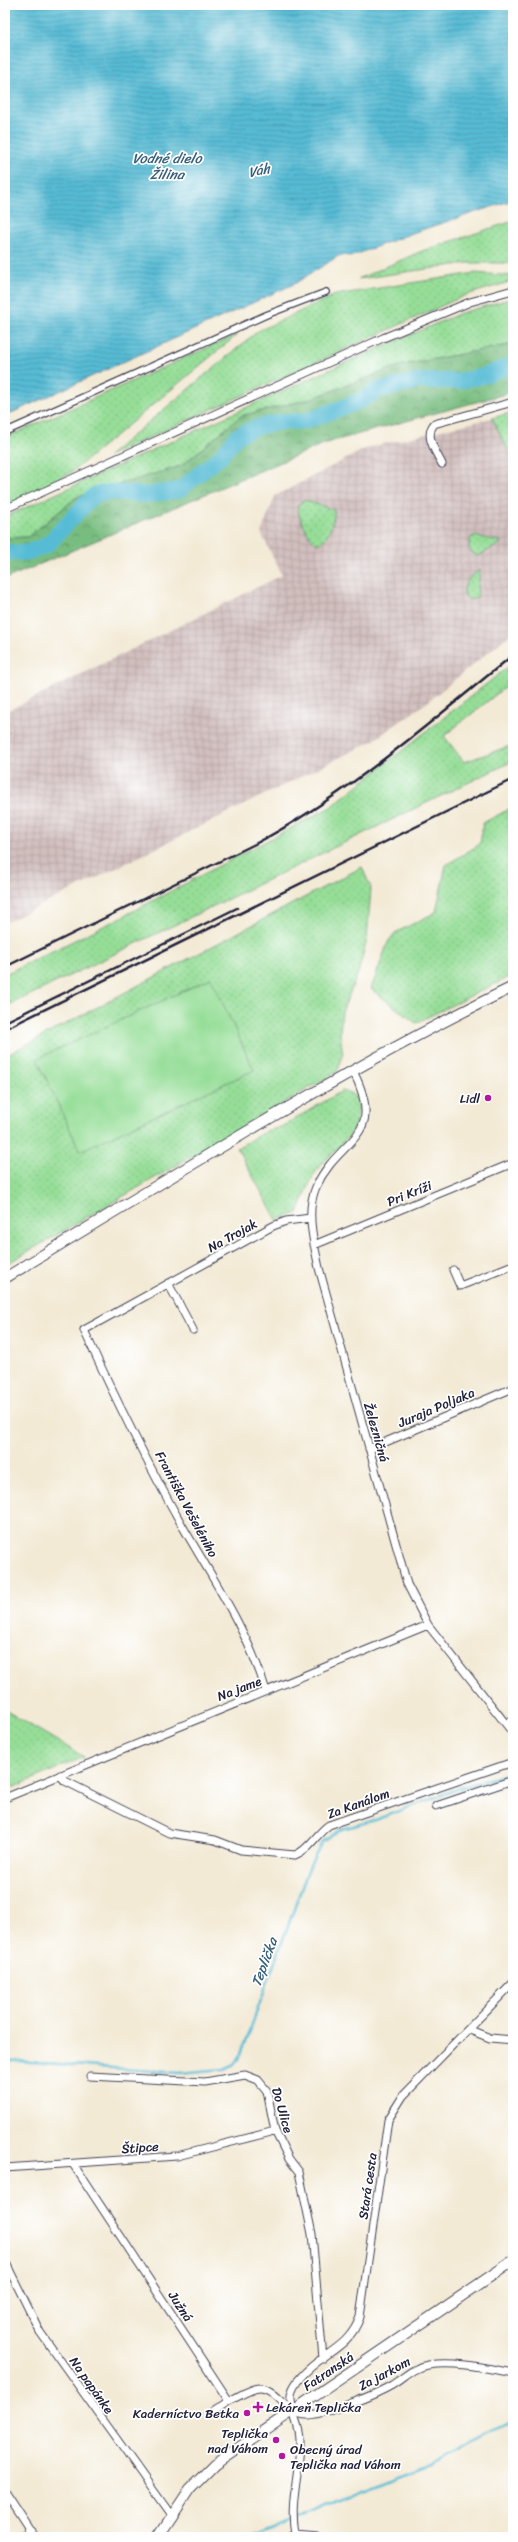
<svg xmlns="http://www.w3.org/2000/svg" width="518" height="2542" font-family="Sriracha,sans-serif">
	<defs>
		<pattern id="industrial-grid" width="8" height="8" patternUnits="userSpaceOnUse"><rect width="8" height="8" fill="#d1bfbe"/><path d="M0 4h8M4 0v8" fill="none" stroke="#b3a4a4"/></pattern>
		<pattern id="grass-dots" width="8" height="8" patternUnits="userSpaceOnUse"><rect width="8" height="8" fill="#96de98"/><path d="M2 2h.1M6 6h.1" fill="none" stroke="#81be84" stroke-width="1.8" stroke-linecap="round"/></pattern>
		<pattern id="forest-crowns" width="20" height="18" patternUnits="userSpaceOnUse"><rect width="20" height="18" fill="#78bd80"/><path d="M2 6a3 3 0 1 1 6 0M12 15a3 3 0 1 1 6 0" fill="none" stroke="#62996a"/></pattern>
		<pattern id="water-rules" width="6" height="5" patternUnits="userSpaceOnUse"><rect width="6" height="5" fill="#57bcd5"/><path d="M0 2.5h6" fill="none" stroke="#4898ae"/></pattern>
	</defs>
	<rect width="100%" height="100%" fill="#fff"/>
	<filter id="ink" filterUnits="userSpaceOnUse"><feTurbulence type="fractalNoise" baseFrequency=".025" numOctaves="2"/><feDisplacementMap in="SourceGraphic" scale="8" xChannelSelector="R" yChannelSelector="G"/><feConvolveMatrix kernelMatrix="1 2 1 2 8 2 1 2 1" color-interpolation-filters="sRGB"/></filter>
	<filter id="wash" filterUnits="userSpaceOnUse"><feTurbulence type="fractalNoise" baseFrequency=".012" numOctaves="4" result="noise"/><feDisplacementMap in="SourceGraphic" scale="16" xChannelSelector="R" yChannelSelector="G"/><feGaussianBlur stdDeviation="0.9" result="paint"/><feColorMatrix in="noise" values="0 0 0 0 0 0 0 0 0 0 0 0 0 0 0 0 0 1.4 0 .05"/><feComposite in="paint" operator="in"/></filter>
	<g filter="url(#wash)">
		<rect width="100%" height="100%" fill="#f3ead5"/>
		<path fill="url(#industrial-grid)" d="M492 418 513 461V632L425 704 371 742 5 923V712L282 575 261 533 275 496 367 448Z"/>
		<path fill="url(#grass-dots)" stroke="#5c806a" d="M513 221V263H468L358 279 422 251Z
			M475 273 513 276V281L466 295 108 456 258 331 335 295Z
			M513 298V344L399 366 310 399 241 416 181 466 77 497 28 537 5 538V517L340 365 461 313Z
			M238 334 73 471 5 511V438Z
			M513 412V461L492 418Z
			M304 500 334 510C335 519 328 541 318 544 309 540 296 514 298 505Z
			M474 536 500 541 501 543 478 556 471 552 469 547 471 537Z
			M480 570 477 598 469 600 464 594C464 581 470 577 480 570Z
			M513 663V681L444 736 464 762 513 745V761L5 1007V974L120 918 329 808Z
			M513 807V975L416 1023 371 989 388 942 395 933 436 912 446 865 480 844 483 823Z
			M362 867 371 888 367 939 358 973 342 1012 340 1032 343 1056 337 1072 5 1265V1056Z
			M342 1091 350 1093 357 1098C365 1133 335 1147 317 1170 308 1183 304 1199 298 1213L277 1220 237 1148 266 1131 281 1127Z
			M5 1710 84 1757 5 1791Z"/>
		<path fill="url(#forest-crowns)" stroke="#4d705e" d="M513 344V392L326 443 5 579V538L28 537 77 497 181 466 241 416 310 399 399 366Z"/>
		<path fill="#96de98" stroke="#5c806a" d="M211 978 254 1070 80 1151 37 1059Z"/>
		<path fill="url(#water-rules)" stroke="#3c6f88" d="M5 5H513V200L415 232 352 256 340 255 294 284 5 416Z"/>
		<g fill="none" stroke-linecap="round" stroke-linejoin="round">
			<path stroke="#57bcd5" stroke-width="2.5" d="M5 2060 179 2073 224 2069 233 2065 241 2055 310 1865 322 1842 342 1829 372 1821 463 1787 513 1772
				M255 2537 360 2491 427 2466 490 2431 513 2422"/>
			<path stroke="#57bcd5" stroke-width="16" d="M5 552 26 553 47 545 94 495 111 492 147 495 179 490 220 457 237 436 257 427 281 422 306 421 360 401 378 390 420 381H459L487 375 513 364"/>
		</g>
	</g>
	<g filter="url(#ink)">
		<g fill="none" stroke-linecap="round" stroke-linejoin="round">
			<g stroke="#414052" stroke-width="8">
				<path id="pedestrian" d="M5 432 266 315 326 292"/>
			</g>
			<g stroke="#414052" stroke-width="9">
				<path id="minor" d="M442 464C436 452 424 436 434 424L513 402
					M5 509 383 338 470 302 513 290
					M353 1071C388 1140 339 1136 316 1187 305 1212 314 1243 319 1268L407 1584 428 1625 513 1733
					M314 1245 513 1163
					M453 1270 460 1286 513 1265
					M168 1283 193 1330
					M369 1449 513 1388
					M266 1691C249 1633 213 1579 183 1527 147 1463 114 1396 84 1330L273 1226 286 1221 311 1218
					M506 1724 513 1719
					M60 1775 65 1781 169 1833 215 1840 241 1850 295 1855C309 1850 317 1833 329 1825L513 1762
					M5 1798 428 1625
					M436 1806 513 1780
					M470 2030 490 2038 513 2040
					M90 2076 205 2082 245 2075 258 2080 267 2091 275 2131 289 2159 299 2172 312 2234 323 2359
					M73 2164 229 2401C238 2397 251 2388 260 2388 276 2388 289 2417 309 2415 327 2414 375 2395 392 2385 404 2378 413 2367 428 2365 456 2361 486 2368 513 2373
					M5 2168 177 2156 275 2131
					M5 2261 40 2332 171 2515
					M212 2412 229 2401
					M5 2493 34 2537
					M295 2535C289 2502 300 2473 300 2440 300 2425 290 2411 291 2396 291 2390 297 2381 301 2377 321 2353 349 2349 360 2317L388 2120 403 2096 513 1983
					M22 2537 31 2531
					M289 2537 295 2535 318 2537"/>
			</g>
			<g stroke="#414052" stroke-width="12">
				<path id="secondary" d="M5 1278C172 1177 337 1072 513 987
					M158 2537 190 2489 215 2464 513 2261"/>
			</g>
			<use href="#pedestrian" stroke="#fff" stroke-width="5.5"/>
			<use href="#minor" stroke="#fff" stroke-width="7"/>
			<use href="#secondary" stroke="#fff" stroke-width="10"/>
			<path stroke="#22223b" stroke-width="2.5" d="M5 967 255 844C349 794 430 722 513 655
				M5 1022 237 908
				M5 1029 513 779"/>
		</g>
	</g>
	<g fill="#b5179e" stroke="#fff" stroke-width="1.5">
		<circle cx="488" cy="1098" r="4"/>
		<path d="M256 2401h4v4h4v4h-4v4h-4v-4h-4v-4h4z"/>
		<circle cx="247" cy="2413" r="4"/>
		<circle cx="276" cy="2440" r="4"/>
		<circle cx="282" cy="2456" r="4"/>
	</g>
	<g text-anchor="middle" stroke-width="3.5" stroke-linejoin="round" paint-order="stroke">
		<g font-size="13" fill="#22223b" stroke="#fff" text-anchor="end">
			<text x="480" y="1103">Lidl</text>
			<text x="266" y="2412" text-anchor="start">Lekáreň Teplička</text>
			<text x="239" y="2418">Kaderníctvo Betka</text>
			<text x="268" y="2438">Teplička<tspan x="268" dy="15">nad Váhom</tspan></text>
			<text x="290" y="2454" text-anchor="start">Obecný úrad<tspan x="290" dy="15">Teplička nad Váhom</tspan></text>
		</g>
		<g font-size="13" fill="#22223b" stroke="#fff">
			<text transform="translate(409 1193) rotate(-22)" y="5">Pri Kríži</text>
			<text transform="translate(232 1235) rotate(-29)" y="5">Na Trojak</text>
			<text transform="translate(436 1407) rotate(-23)" y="5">Juraja Poljaka</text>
			<text transform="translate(377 1432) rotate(74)" y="5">Železničná</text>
			<text transform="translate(187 1504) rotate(62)" y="5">Františka Vešeléniho</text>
			<text transform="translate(239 1688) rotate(-21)" y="5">Na jame</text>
			<text transform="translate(358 1803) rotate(-20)" y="5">Za Kanálom</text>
			<text transform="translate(283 2110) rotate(74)" y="5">Do Ulice</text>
			<text transform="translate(140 2147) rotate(-4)" y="5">Štipce</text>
			<text transform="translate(367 2186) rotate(-82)" y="5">Stará cesta</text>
			<text transform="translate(181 2306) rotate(57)" y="5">Južná</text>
			<text transform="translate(328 2371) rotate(-34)" y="5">Fatranská</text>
			<text transform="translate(384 2373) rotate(-28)" y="5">Za jarkom</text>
			<text transform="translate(92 2385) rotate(55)" y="5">Na papánke</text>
		</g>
		<g font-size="14" font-style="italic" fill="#376079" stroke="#fff">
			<text x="167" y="163">Vodné dielo<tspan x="167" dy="16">Žilina</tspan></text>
			<text transform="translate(259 170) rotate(-12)" y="5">Váh</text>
			<text transform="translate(264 1962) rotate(-70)" y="5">Teplička</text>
		</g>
	</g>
	<rect width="518" height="2542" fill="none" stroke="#fff" stroke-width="20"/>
</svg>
